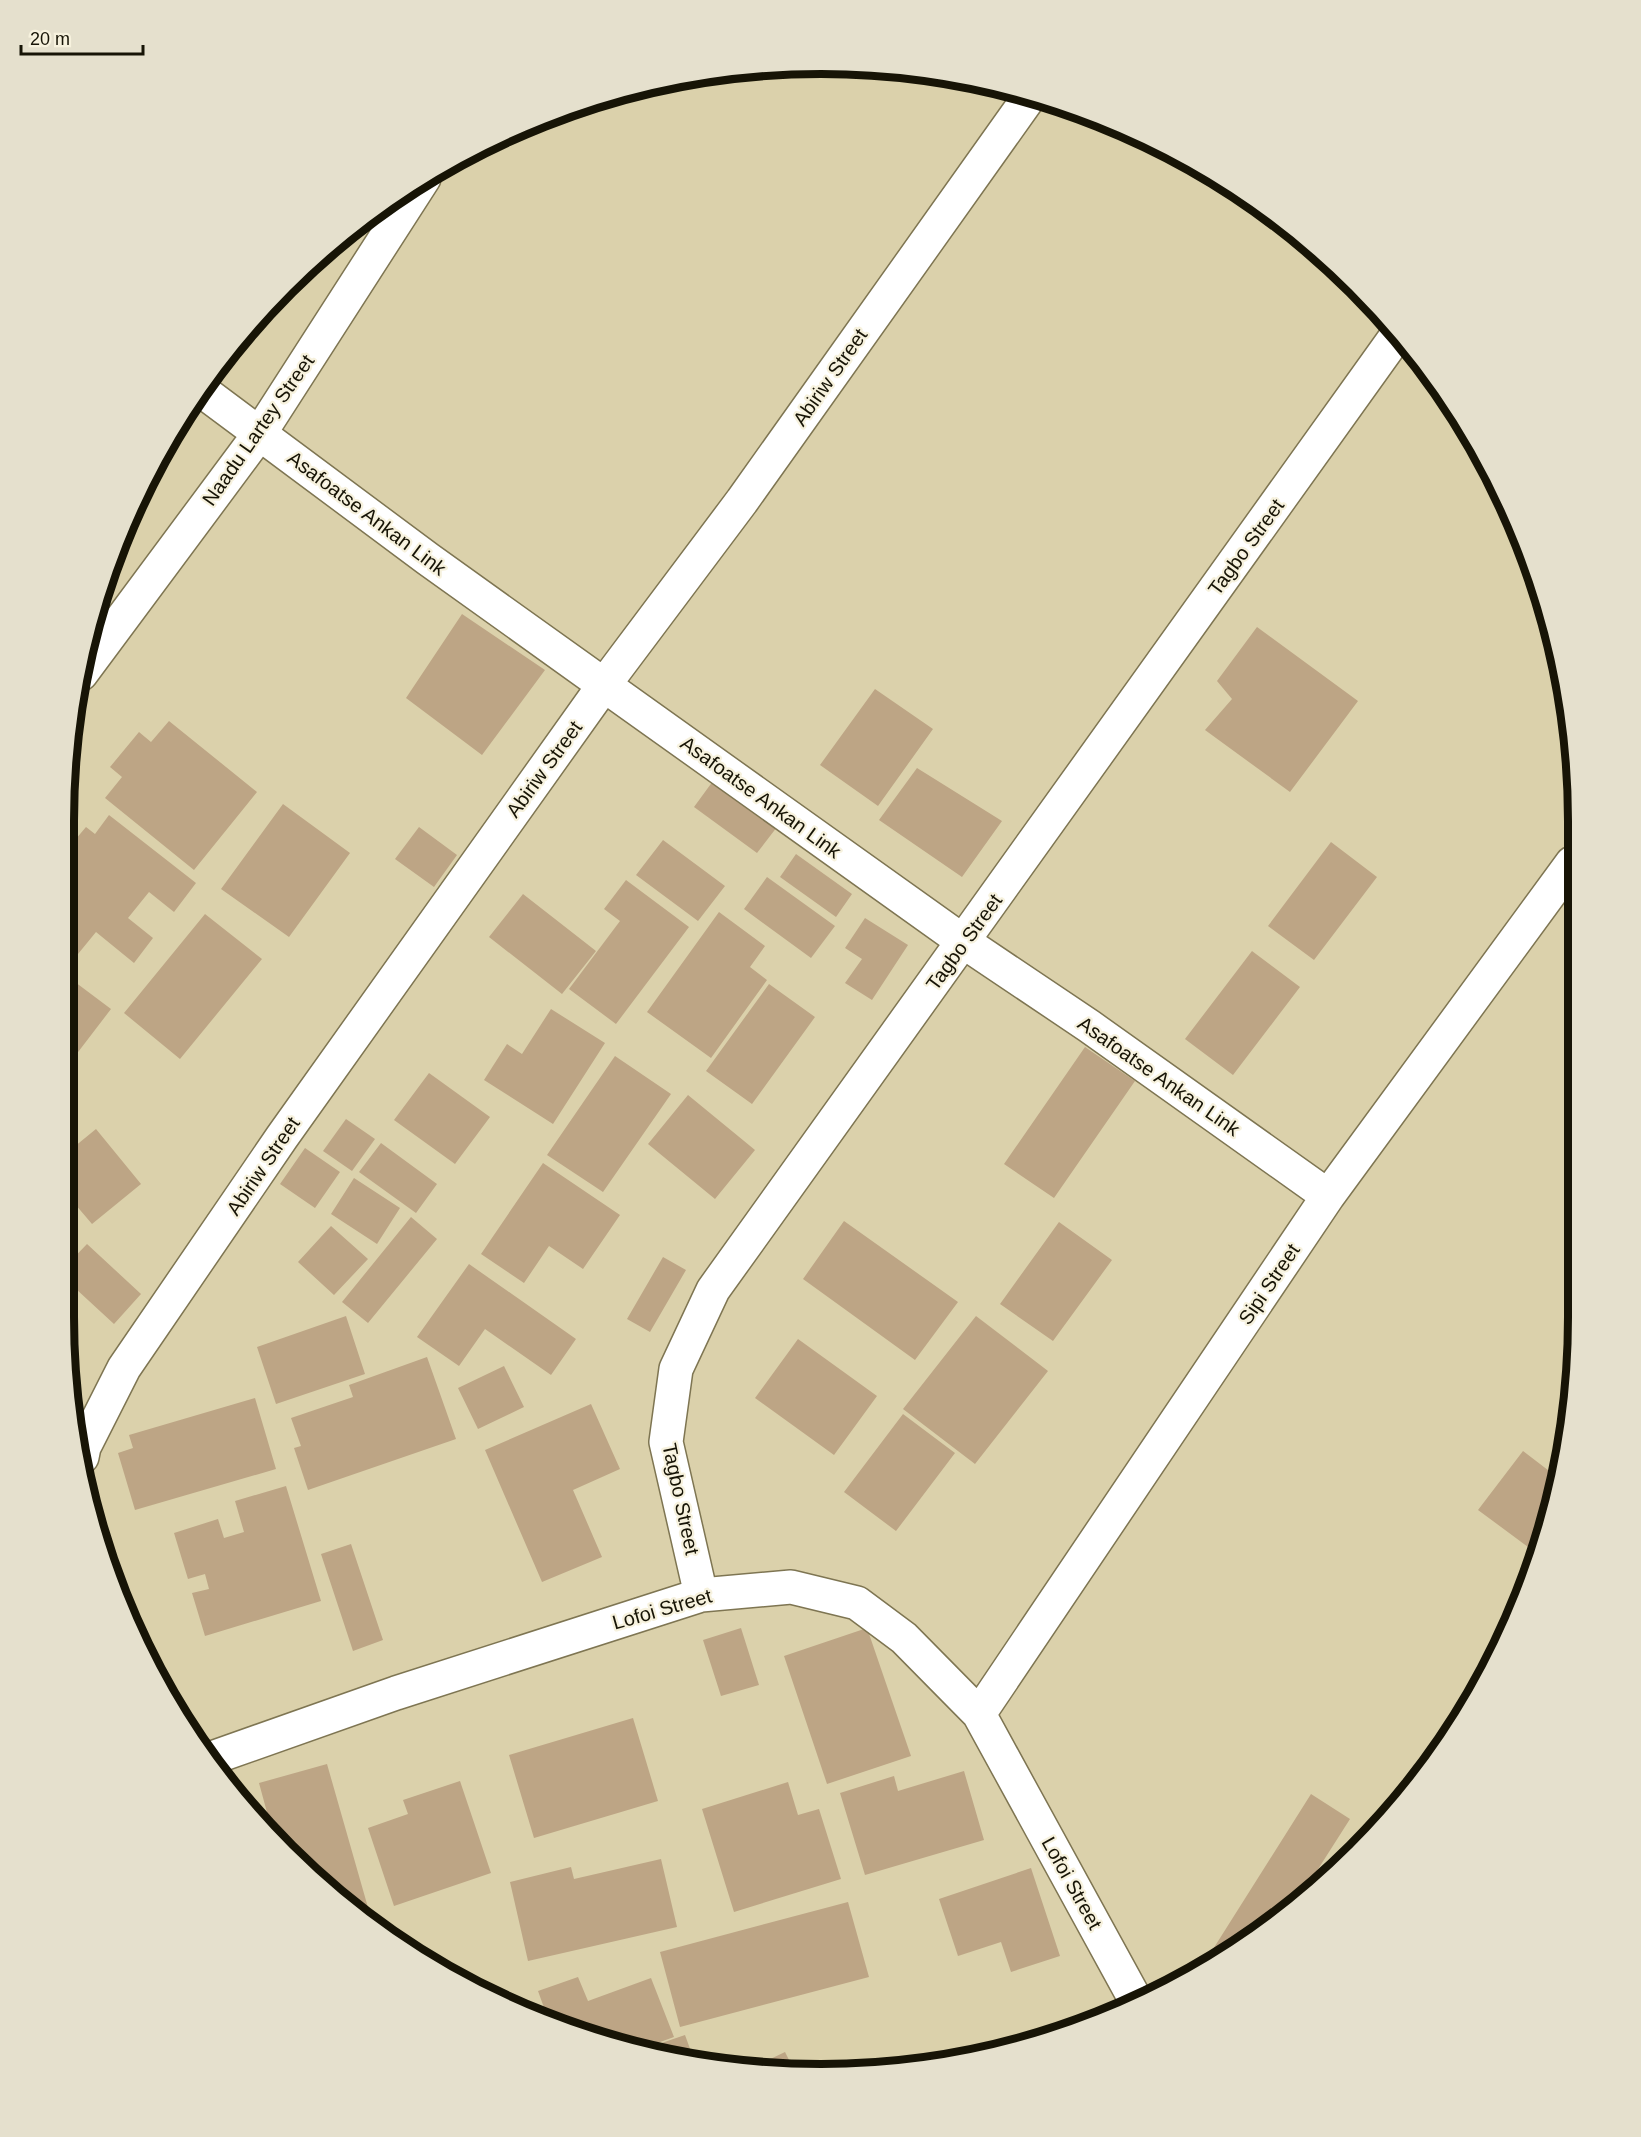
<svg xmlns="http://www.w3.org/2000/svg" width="1641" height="2137" font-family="Arial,sans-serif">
	<rect width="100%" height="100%" fill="#dbd1ab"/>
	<path fill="#bda585" d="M462 614 545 670 482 755 406 698Z
		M1257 627 1358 701 1290 792 1205 730 1232 699 1217 681Z
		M875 689 933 729 878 806 820 765Z
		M169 721 257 792 194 870 105 798 122 777 110 767 139 732 151 742Z
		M917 768 1002 821 962 877 879 820Z
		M713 781 777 827 757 853 694 807Z
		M283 804 350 853 289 937 221 889Z
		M109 815 196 883 174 912 149 892 128 918 153 938 134 963 96 932 78 954 64 943V853L86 827 95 834Z
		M419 827 457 855 434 887 395 859Z
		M663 840 725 886 698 921 636 875Z
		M1331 842 1377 877 1314 960 1268 926Z
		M796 854 852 894 836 917 780 877Z
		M767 877 835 926 811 958 744 909Z
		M626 880 689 927 616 1024 569 989 620 921 604 909Z
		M523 894 596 951 562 994 489 937Z
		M719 912 765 946 750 967 767 980 711 1058 647 1012Z
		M205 914 262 959 180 1059 124 1013Z
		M865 918 908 945 872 1000 845 983 862 959 845 948Z
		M1252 951 1300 987 1233 1075 1185 1039Z
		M67 976 111 1009 72 1060 64 1054V980Z
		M769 984 815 1017 752 1104 706 1071Z
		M551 1009 605 1043 553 1124 484 1080 507 1044 522 1054Z
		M1085 1047 1135 1081 1054 1198 1004 1164Z
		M615 1056 671 1094 603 1192 547 1155Z
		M64 1060 71 1066 64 1075Z
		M429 1073 490 1117 455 1164 394 1120Z
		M688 1095 755 1150 715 1199 648 1144Z
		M346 1119 375 1139 352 1171 323 1151Z
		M96 1129 141 1184 92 1224 63 1190V1156Z
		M381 1143 437 1184 416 1213 359 1172Z
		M305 1148 340 1172 315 1208 280 1184Z
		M543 1163 620 1215 583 1269 549 1246 524 1283 481 1254Z
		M354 1178 400 1208 377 1244 331 1214Z
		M411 1217 437 1239 368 1323 342 1302Z
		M844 1221 958 1302 915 1360 803 1279Z
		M1059 1222 1112 1260 1053 1341 1000 1304Z
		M331 1226 368 1259 334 1295 298 1262Z
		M87 1244 141 1294 114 1324 63 1277V1269Z
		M663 1257 686 1270 650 1332 627 1319Z
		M469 1264 576 1339 551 1375 485 1329 459 1366 417 1337Z
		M346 1316 365 1374 276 1404 257 1347Z
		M976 1316 1048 1371 975 1464 903 1409Z
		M798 1339 877 1396 834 1455 755 1398Z
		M427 1357 456 1439 308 1490 294 1448 301 1446 291 1418 353 1397 349 1385Z
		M504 1366 524 1407 478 1429 458 1388Z
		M255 1398 276 1469 135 1510 118 1453 133 1448 129 1435Z
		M591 1404 620 1469 573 1490 602 1557 542 1582 485 1450Z
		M903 1414 955 1453 896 1531 844 1492Z
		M1523 1451 1557 1477 1539 1555 1478 1510Z
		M286 1486 321 1601 205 1636 192 1593 209 1589 205 1574 188 1579 174 1533 218 1519 224 1538 244 1532 235 1501Z
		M351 1544 383 1640 353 1651 321 1554Z
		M741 1628 759 1685 721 1696 703 1640Z
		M867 1628 911 1756 827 1784 784 1656Z
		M633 1718 658 1801 534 1838 509 1755Z
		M327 1764 371 1918 285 1852 274 1838 259 1783Z
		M964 1771 984 1840 865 1875 840 1793 894 1776 898 1791Z
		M460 1781 491 1873 394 1906 368 1828 408 1814 403 1800Z
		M788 1782 798 1815 819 1809 841 1879 734 1912 702 1809Z
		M1311 1794 1350 1819 1299 1899 1241 1947 1203 1965Z
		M661 1859 677 1927 528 1961 510 1882 571 1867 574 1879Z
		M1031 1868 1060 1956 1011 1972 1001 1942 958 1956 939 1899Z
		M848 1902 869 1977 680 2027 660 1952Z
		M578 1977 588 2001 651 1978 674 2037 638 2050 625 2048 547 2016 538 1991Z
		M685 2035 693 2057 641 2050Z
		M785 2052 794 2070 761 2066 760 2064Z"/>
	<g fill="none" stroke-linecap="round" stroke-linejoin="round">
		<g stroke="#7e7552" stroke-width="36">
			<path id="street" d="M201 390 428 559 604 685 964 942 1089 1026 1328 1196
				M81 674 260 433 424 178
				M82 1457 84 1447 124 1368 282 1137 604 685 742 501 1030 96
				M701 1595 666 1442 676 1369 713 1290 1397 335
				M979 1714 1328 1196 1572 863
				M212 1758 396 1693 701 1595 791 1587 857 1603 904 1638 979 1714 1135 1999"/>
		</g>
		<use href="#street" stroke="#fff" stroke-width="33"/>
	</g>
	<g text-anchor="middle" stroke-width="4.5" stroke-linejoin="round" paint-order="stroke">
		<g font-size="20" fill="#171406" stroke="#f7f2de">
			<text transform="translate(830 377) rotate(-55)" y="7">Abiriw Street</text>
			<text transform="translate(258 430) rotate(-55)" y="7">Naadu Lartey Street</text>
			<text transform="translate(367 513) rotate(37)" y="7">Asafoatse Ankan Link</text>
			<text transform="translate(1246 547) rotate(-54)" y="7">Tagbo Street</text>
			<text transform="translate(544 769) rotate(-54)" y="7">Abiriw Street</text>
			<text transform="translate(761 797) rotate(36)" y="7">Asafoatse Ankan Link</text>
			<text transform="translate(964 942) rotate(-54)" y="7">Tagbo Street</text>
			<text transform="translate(1159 1076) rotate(35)" y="7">Asafoatse Ankan Link</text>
			<text transform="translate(263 1166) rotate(-56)" y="7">Abiriw Street</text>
			<text transform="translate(1269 1284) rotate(-56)" y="7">Sipi Street</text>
			<text transform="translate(681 1499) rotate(78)" y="7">Tagbo Street</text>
			<text transform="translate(662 1609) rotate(-16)" y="7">Lofoi Street</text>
			<text transform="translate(1072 1883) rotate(61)" y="7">Lofoi Street</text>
		</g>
	</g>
	<path d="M0 0H1641V2137H0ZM821 74H821A747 747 0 0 1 1568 821V1317A747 747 0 0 1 821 2064H821A747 747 0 0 1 74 1317V821A747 747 0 0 1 821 74Z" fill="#e5e0cd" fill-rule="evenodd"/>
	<path fill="none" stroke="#171406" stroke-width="8" d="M821 74H821A747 747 0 0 1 1568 821V1317A747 747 0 0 1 821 2064H821A747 747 0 0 1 74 1317V821A747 747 0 0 1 821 74Z"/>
	<path d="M21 45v9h122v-9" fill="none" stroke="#171406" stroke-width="3"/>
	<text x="30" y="45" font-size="18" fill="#171406" stroke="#f7f2de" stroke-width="4.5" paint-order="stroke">20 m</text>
</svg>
